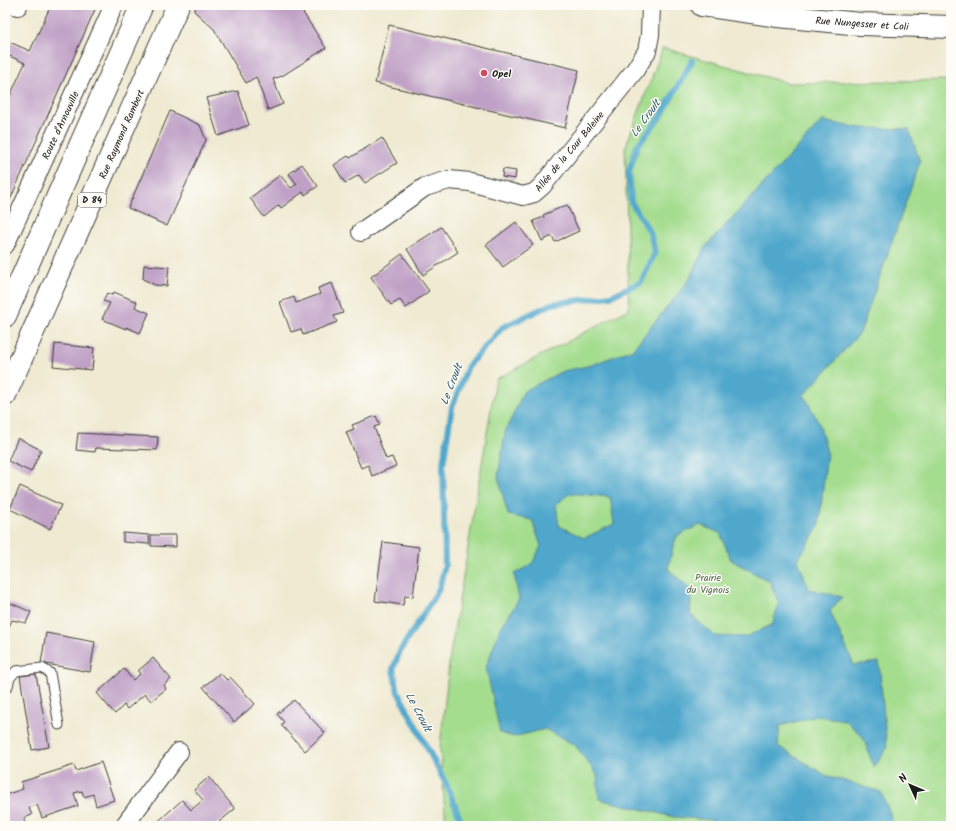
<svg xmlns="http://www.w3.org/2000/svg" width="956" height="831" font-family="Kalam,sans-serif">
	<rect width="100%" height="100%" fill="#fdfcf7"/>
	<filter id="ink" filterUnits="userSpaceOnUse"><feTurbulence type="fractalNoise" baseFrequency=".025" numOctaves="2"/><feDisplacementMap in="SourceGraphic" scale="8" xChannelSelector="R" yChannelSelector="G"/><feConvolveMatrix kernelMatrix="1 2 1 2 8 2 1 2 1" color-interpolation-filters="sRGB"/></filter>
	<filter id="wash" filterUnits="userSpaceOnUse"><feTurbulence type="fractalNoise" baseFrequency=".012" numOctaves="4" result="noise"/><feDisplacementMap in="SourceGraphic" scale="16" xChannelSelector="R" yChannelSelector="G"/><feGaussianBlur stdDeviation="0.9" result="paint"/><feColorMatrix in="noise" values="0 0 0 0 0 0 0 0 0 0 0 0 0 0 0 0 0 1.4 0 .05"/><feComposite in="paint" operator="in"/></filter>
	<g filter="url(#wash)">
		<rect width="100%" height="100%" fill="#efead1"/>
		<path fill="#a5dd8f" stroke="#607c56" d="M663 48 788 83 951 80V826H446L440 747 450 655 496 379 629 309 625 148Z"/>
		<path fill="#50a7cc" stroke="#366274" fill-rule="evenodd" d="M822 121 860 128 909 129 920 162 860 333 804 395 819 423 827 452 819 526 798 560 809 589 842 597 830 611 854 665 879 662 887 748 874 768 863 737 845 720 816 716 780 726 778 746 825 775 881 792 892 818 891 826H720L711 820 674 817 599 799 597 775 575 745 545 729 514 737 500 733 486 667 500 629 519 599 514 574 532 564 541 546 532 520 508 515 498 477 505 432 524 391 563 371 592 365 633 349 688 281 705 247ZM570 493 610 497 614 524 584 538 559 526 556 505ZM700 525 720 533 731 560 770 582 779 604 772 625 745 637 715 636 690 614 692 590 668 569 673 547 677 536Z"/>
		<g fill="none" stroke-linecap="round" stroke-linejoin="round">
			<path stroke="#50a7cc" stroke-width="6" d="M463 826 448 788 398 692 393 669 400 651 439 589 445 565 443 464 452 407 468 366 503 327 552 304 611 296 641 282 655 253 650 232 631 202 629 172 637 146 661 116 692 61"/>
		</g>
		<g id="blocks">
			<path fill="#bfa0c6" d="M51 5H97L5 211V107L25 63 5 54V40L30 51Z
				M197 5H226L230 7 232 5H298L326 48 282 76 273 79 283 104 268 110 256 77 246 83 214 29 194 11Z
				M389 25 579 70 565 128 375 83Z
				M238 91 249 125 218 136 206 98Z
				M170 111 200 125 206 140 167 226 128 208Z
				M382 138 397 163 365 183 359 175 345 183 334 165 348 156 350 158Z
				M302 164 318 186 305 195 303 192 281 208 279 205 264 217 250 198 280 175 291 188 297 184 289 174Z
				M503 169 516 171 515 179 502 177Z
				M567 205 579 231 555 242 552 236 542 241 533 221 544 217 543 215Z
				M516 222 533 245 503 267 486 245Z
				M441 227 458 252 423 275 407 249Z
				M402 254 429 291 406 308 400 300 391 305 371 277Z
				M144 265 169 267 167 286 155 285 143 279Z
				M332 283 343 313 334 316 337 322 303 335 301 329 291 332 280 302 294 297 296 303 320 294 318 288Z
				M114 292 137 302 135 307 149 313 140 333 126 327V329L102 319 110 303 103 301 107 293 113 295Z
				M55 344 94 348 92 370 53 366Z
				M376 416 380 425 374 427 386 459 392 457 396 466 372 476 368 465 361 468 346 432 354 429 352 425Z
				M78 433 158 437 157 450 96 448 95 452 76 450Z
				M18 438 41 450 31 472 8 461Z
				M20 486 61 505 50 529 10 509Z
				M123 533 149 535V544L123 542Z
				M151 535H176V547L151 546Z
				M383 542 419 547 413 597 405 596 403 605 375 601Z
				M6 601 31 612 26 623 12 620 5 635V603Z
				M46 633 95 642 90 672 41 663Z
				M153 658 171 679 164 685 166 689 151 701 145 694 127 709 124 705 115 714 97 693 124 669 133 680 140 674 138 671Z
				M220 673 227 680 230 677 255 704 234 722 203 687Z
				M36 674 49 747 32 750 20 676Z
				M294 700 325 733 305 751 281 725 284 722 277 714Z
				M101 762 114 800 96 806 93 794 84 797 82 791 74 793 78 806 42 818 37 805 29 808 32 815 24 818 26 826H7L5 821V795L23 789 21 782 74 765 76 771Z
				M209 777 235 809 214 826H153L182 800 191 810 203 800 194 790Z"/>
		</g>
	</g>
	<g filter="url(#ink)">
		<use href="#blocks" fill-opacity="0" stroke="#3c3b37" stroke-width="1"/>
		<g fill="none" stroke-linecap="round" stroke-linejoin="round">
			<g stroke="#3c3b37" stroke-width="11">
				<path id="lane" d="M5 689 8 686 10 678 16 671 42 668 50 673 59 725"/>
			</g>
			<g stroke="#3c3b37" stroke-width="20">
				<path id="street" d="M14 5 18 6
					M361 232 425 187 449 180 470 182 523 196 534 193 542 186 635 70 647 51 650 35 651 5
					M5 245 114 5
					M124 826 179 752"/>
			</g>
			<g stroke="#3c3b37" stroke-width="24">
				<path id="primary" d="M702 5 778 16 861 24 951 27
					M5 316 142 5
					M5 395 178 5"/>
			</g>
			<use href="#lane" stroke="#fff" stroke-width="9"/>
			<use href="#street" stroke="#fff" stroke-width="18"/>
			<use href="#primary" stroke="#fff" stroke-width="22"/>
		</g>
	</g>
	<circle fill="#d1495b" stroke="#fdfcf7" stroke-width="1.5" cx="484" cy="73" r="4"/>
	<g text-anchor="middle" stroke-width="3" stroke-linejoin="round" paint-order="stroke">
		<rect fill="#fdfcf7" stroke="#605f5e" stroke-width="1" x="78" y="193" width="28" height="14" rx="3"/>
		<g font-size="9" font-weight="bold" fill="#1c1c1c">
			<text x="92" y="203">D 84</text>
		</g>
		<g font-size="10" fill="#1c1c1c" stroke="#fdfcf7">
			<text transform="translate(862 23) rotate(4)" y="4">Rue Nungesser et Coli</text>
			<text transform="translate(60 125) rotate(-65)" y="4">Route d'Arnouville</text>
			<text transform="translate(121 134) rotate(-66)" y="4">Rue Raymond Rambert</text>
			<text transform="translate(569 151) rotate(-50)" y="4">Allée de la Cour Baleine</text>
		</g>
		<g font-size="10" font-weight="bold" fill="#1c1c1c" stroke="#fdfcf7" text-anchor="start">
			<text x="492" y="77">Opel</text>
		</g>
		<g font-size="10" fill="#4c6044" stroke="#fdfcf7">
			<text x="708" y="581">Prairie<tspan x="708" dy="12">du Vignois</tspan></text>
		</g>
		<g font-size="11" font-style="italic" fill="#335b6b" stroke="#fdfcf7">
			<text transform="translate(645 118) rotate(-54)" y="4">Le Croult</text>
			<text transform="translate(451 384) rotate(-69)" y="4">Le Croult</text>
			<text transform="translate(419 712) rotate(62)" y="4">Le Croult</text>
		</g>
	</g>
	<rect width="956" height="831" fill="none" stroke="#fdfcf7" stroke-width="20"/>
	<g transform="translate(910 785) rotate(314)" stroke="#fdfcf7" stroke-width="3" paint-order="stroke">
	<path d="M0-3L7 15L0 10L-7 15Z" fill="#1c1c1c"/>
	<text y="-6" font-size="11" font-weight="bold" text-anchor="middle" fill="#1c1c1c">N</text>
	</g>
</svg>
